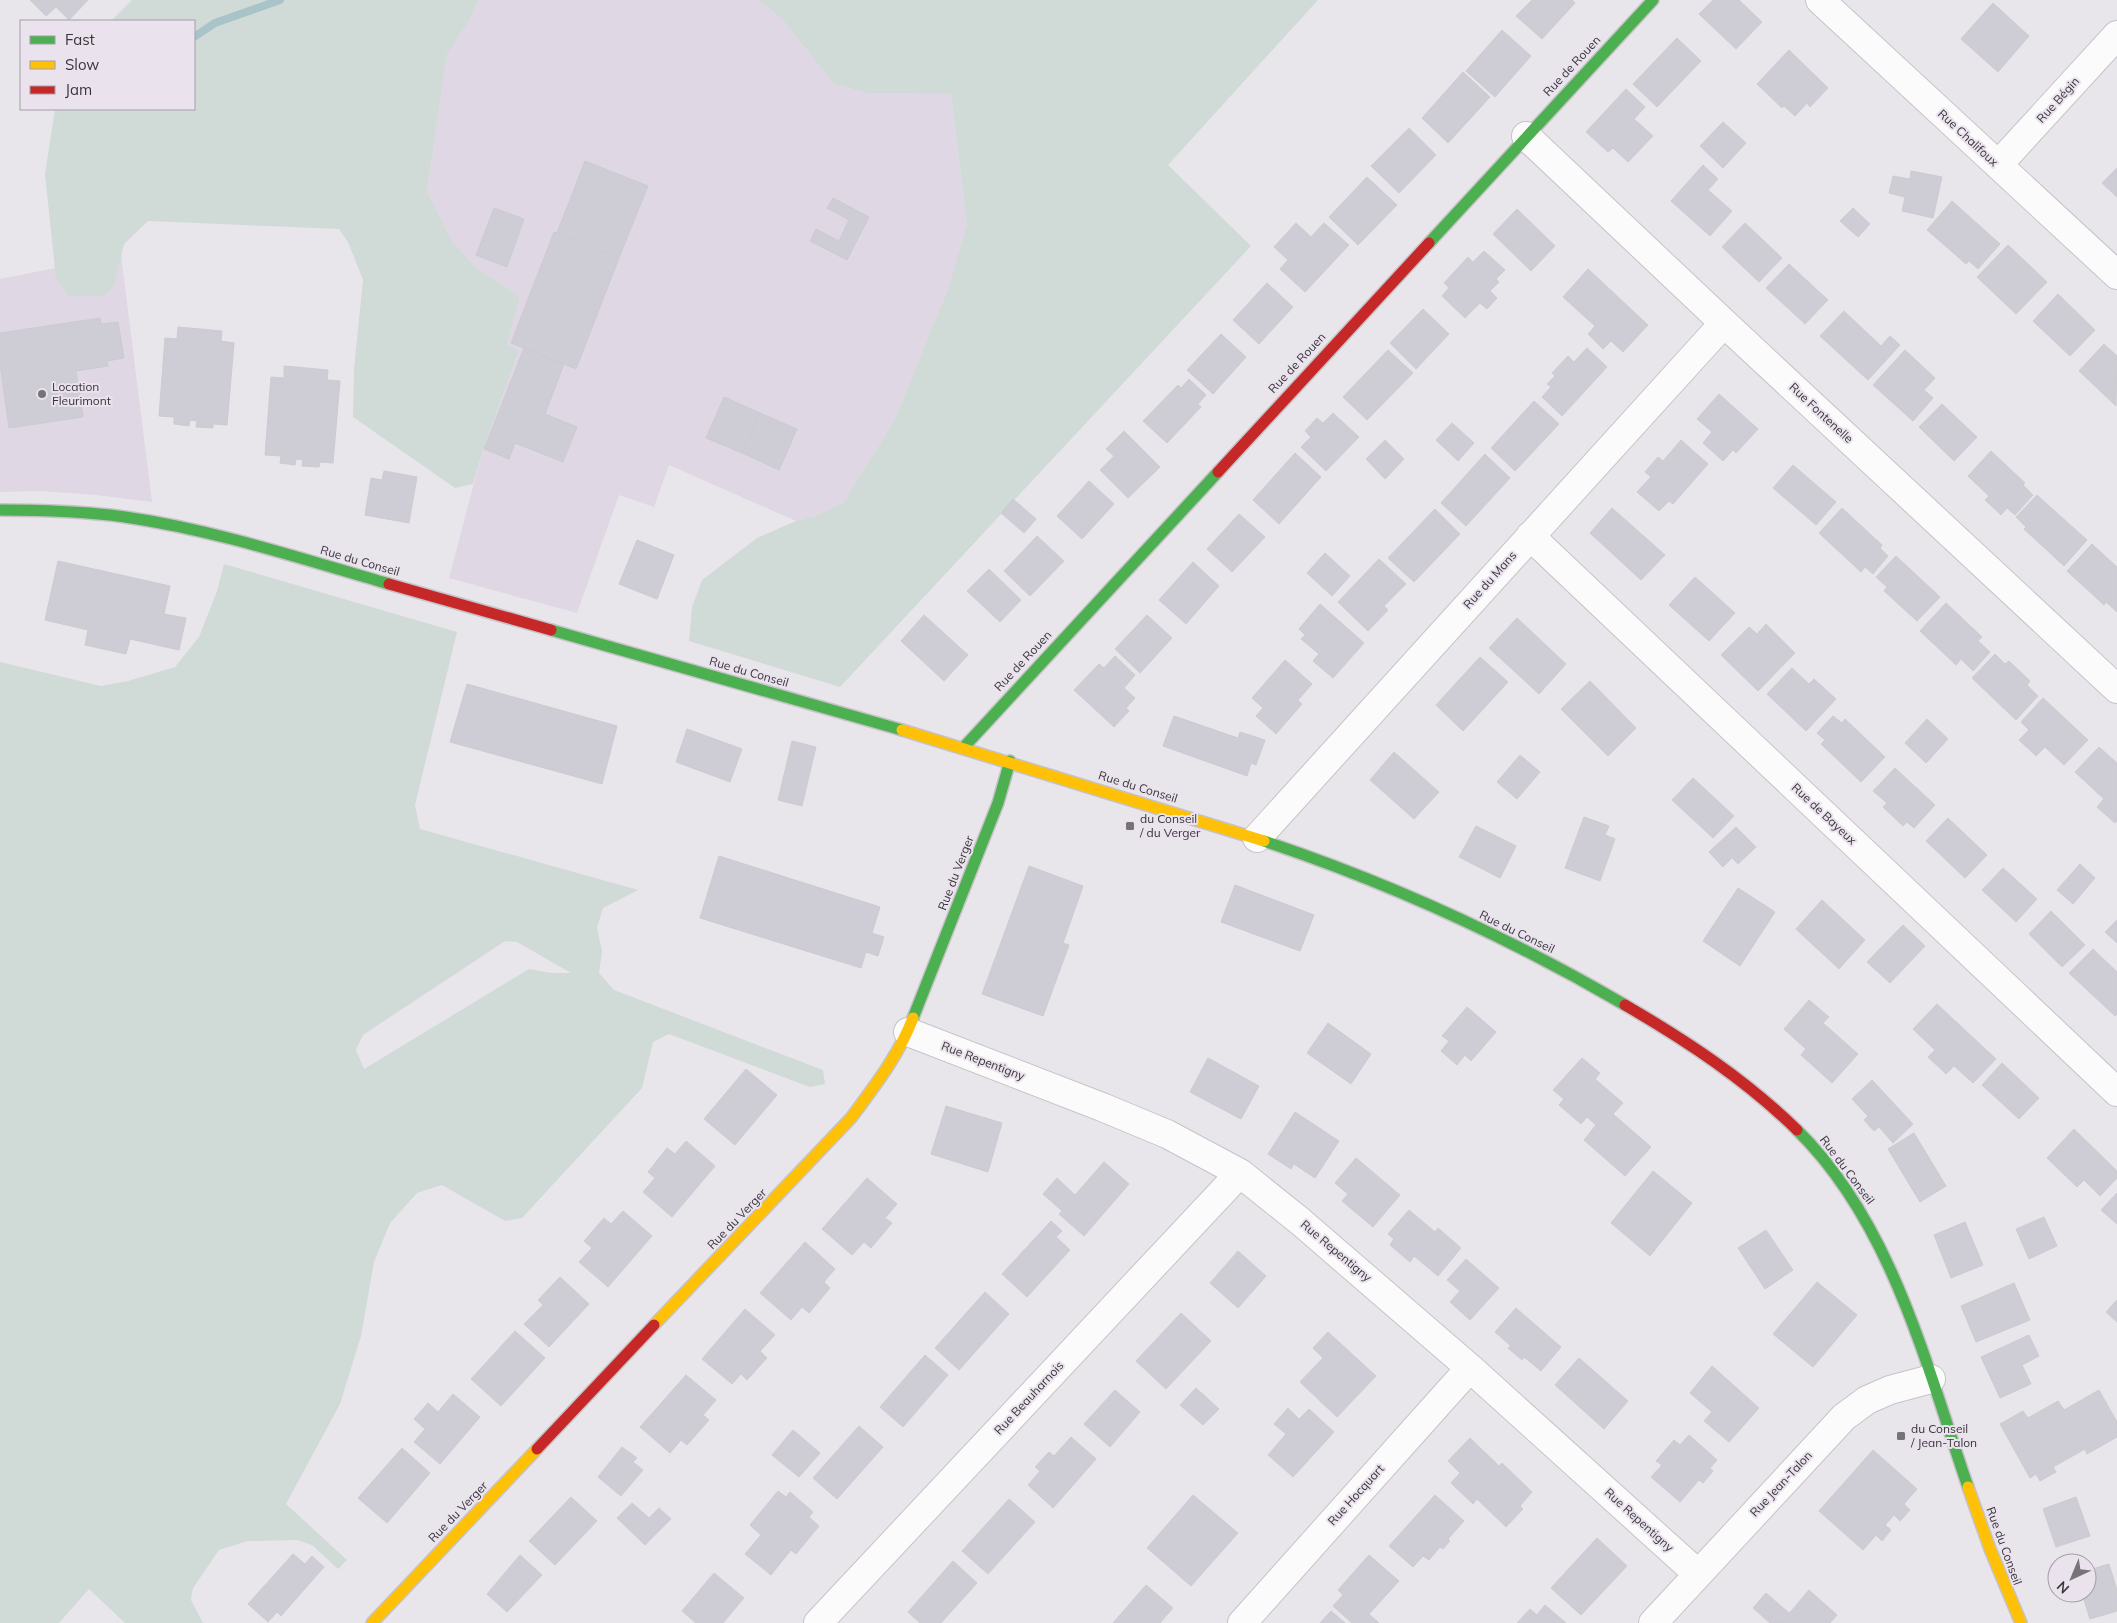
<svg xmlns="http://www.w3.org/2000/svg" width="2117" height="1623" font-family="Mulish,sans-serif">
	<rect width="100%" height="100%" fill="#e9e6eb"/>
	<path fill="#dfd7e3" d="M478 0H758L782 19 833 83 865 93 951 94 967 224 948 289 895 419 844 502 815 516 796 521 669 465 654 507 619 495 577 613 449 578 482 453 519 350 507 345 520 297 478 269 453 243 427 191 447 54 469 21Z
		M121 255 152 502 96 495 41 491 0 492V279Z"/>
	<path fill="#d0dad6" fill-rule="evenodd" d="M132 0H478L469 21 447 54 427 191 453 243 478 269 520 297 507 345 519 350 482 453 473 484 455 488 353 417 354 369 363 280 348 242 339 229 148 221 124 244 114 286 103 296H69L56 279 45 174 55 109H194V21H111Z
		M758 0H1318L1168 165 1251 246 840 687 689 641 692 607 702 580 757 538 796 521 815 516 844 502 895 419 948 289 967 224 951 94 865 93 833 83 782 19Z
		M224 564 457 632 415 805 420 829 638 890 603 908 597 928 602 951 599 973 614 990 823 1070 825 1084 810 1087 669 1034 653 1042 642 1088 522 1218 505 1221 442 1185 417 1193 390 1223 374 1262 361 1336 340 1404 286 1504 347 1560 338 1569 312 1545 297 1540 248 1541 219 1550 193 1588 191 1600 203 1623H125L89 1589 59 1623H0V662L101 686 128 681 175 667 199 637 217 591ZM505 941 517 942 571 973H552L529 969 364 1069 356 1050 363 1035Z"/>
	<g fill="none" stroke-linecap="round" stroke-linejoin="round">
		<path stroke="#a8c4c8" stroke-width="8" d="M194 37 215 23 280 0"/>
	</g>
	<path fill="#ceccd5" stroke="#cccbd0" d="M30 0H88L69 20 56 7 46 16Z
		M1532 0H1572L1575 3 1542 39 1516 16Z
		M1713 0H1739L1762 22 1736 49 1699 14Z
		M1993 3 2029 36 1998 72 1961 39Z
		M1502 30 1531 56 1495 97 1466 71Z
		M1677 38 1701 61 1657 107 1633 84Z
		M1789 50 1828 88 1810 107 1807 103 1795 116 1784 106 1782 108 1757 84Z
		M1463 72 1490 97 1448 143 1422 118Z
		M1626 89 1645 107 1634 119 1653 136 1628 162 1613 148 1608 152 1586 132Z
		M1723 122 1746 143 1723 168 1700 146Z
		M1409 128 1436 155 1399 193 1371 166Z
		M585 161 648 186 619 258 557 233Z
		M1703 165 1718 179 1708 190 1732 211 1710 236 1671 201Z
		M2117 168V197L2102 183Z
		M1911 171 1942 177 1933 218 1902 211 1905 197 1889 193 1893 176 1910 179Z
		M1367 177 1397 205 1358 245 1329 217Z
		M833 198 869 217 847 260 810 241 816 229 839 241 849 220 827 208Z
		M1952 201 2000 244 1978 269 1969 261 1966 264 1927 230Z
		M494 208 524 219 507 267 476 255Z
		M1853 208 1870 224 1858 237 1840 221Z
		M1517 209 1555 246 1531 271 1493 234Z
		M1296 223 1311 237 1324 223 1349 245 1305 292 1280 269 1288 260 1274 247Z
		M1745 223 1782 258 1759 282 1722 247Z
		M554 232 619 258 576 369 511 343Z
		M2008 245 2047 282 2016 314 1977 277Z
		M1484 251 1505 270 1496 279 1499 282 1490 291 1497 298 1487 309 1480 303 1465 318 1442 296 1449 288 1444 283 1468 257 1473 262Z
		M1789 264 1828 300 1805 324 1766 288Z
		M1588 269 1648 325 1623 352 1611 341 1603 349 1588 334 1595 326 1563 297Z
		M1267 283 1293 307 1259 344 1233 320Z
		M2058 294 2095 330 2070 356 2033 321Z
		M1423 309 1449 334 1416 369 1390 343Z
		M1844 311 1881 346 1890 336 1900 345 1868 380 1820 336Z
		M100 318 101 324 118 322 124 358 107 361 108 366 76 371 83 417 9 428 0 364V333Z
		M178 327 222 331 221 341 234 343 227 425 213 424V428L196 427 197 421 190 420 189 426 174 424V417L159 416 165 338 177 339Z
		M1221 334 1246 357 1213 394 1187 370Z
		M2104 344 2117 356 2116 406 2079 371Z
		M524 348 564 364 545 414 577 427 563 462 515 443 509 459 484 449Z
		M1587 348 1607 367 1562 416 1542 397 1551 387 1547 384 1555 376 1552 373 1568 356 1574 362Z
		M1388 350 1413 373 1367 420 1343 397Z
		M1905 350 1935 378 1924 390 1933 398 1913 421 1873 385Z
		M284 366 328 370 327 380 340 381 333 463 320 462 319 467 302 466 303 460 296 459 295 465 280 463 281 456 265 455 271 377 284 378Z
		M1189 379 1206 395 1198 404 1201 407 1167 443 1143 421 1178 385 1181 388Z
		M1719 394 1758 429 1736 453 1733 450 1723 461 1703 443 1712 432 1697 419Z
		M724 397 760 413 742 453 706 438Z
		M1534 401 1559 424 1515 471 1491 448Z
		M1942 404 1977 437 1954 461 1919 427Z
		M760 413 797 429 779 470 742 453Z
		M1333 413 1359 437 1326 471 1301 447 1311 437 1305 431 1317 418 1323 423Z
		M1452 423 1474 443 1458 461 1436 440Z
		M1124 431 1160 467 1128 498 1100 470 1114 456 1106 449Z
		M1385 440 1404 459 1385 479 1366 459Z
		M1681 440 1708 464 1673 504 1669 501 1659 511 1637 492 1651 477 1645 472 1658 457 1663 461Z
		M1991 451 2025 483 2023 485 2033 495 2015 515 2007 508 2001 515 1985 500 1989 496 1968 476Z
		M1295 453 1321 477 1279 524 1253 500Z
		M1485 454 1510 478 1466 526 1441 503Z
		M1793 465 1836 502 1816 525 1773 488Z
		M384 471 417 477 409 523 365 515 371 478 382 480Z
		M1089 481 1114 504 1082 539 1057 516Z
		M2037 495 2087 540 2064 566 2024 529 2026 527 2016 517Z
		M1013 499 1036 519 1024 533 1001 513Z
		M1612 508 1665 555 1641 580 1590 533Z
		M1842 508 1882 545 1880 548 1888 556 1873 574 1865 567 1861 572 1819 533Z
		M1435 509 1460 534 1414 582 1388 558Z
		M1239 514 1265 537 1232 572 1207 549Z
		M1037 536 1064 561 1030 596 1004 571Z
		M637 540 674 555 657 599 619 584Z
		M2092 544 2117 567V612L2106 602 2104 605 2067 571Z
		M1325 553 1350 576 1332 596 1307 573Z
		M1896 556 1940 597 1917 621 1884 591 1887 587 1876 577Z
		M1379 559 1406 584 1384 606 1388 610 1368 631 1338 602Z
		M58 561 170 586 164 614 186 618 179 650 130 639 126 654 85 645 88 630 45 620Z
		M1193 562 1219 586 1186 624 1159 600Z
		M989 569 1021 600 1000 622 967 591Z
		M1695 577 1735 613 1709 641 1669 605Z
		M1946 603 1982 637 1978 641 1990 652 1973 671 1961 659 1956 665 1920 631Z
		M1320 604 1364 643 1333 678 1313 661 1319 654 1301 639 1305 635 1299 629Z
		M924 615 968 655 944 681 901 641Z
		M1147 615 1172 638 1140 673 1115 649Z
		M1517 618 1566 664 1539 694 1489 648Z
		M1766 624 1795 653 1758 691 1721 655 1749 627 1757 634Z
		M1995 654 2005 664 2009 661 2030 681 2027 685 2038 696 2016 720 1972 678Z
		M1115 656 1135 675 1124 688 1135 698 1126 708 1129 711 1114 727 1074 690 1099 664 1104 668Z
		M1480 657 1508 682 1463 731 1436 705Z
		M1285 660 1312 684 1298 700 1302 704 1276 734 1256 716 1263 708 1252 698Z
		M1792 668 1809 684 1814 679 1836 699 1806 731 1767 694Z
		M1590 681 1636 728 1608 756 1561 709Z
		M467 684 617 726 602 784 450 742Z
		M2043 698 2088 740 2064 765 2045 747 2036 756 2019 740 2029 730 2021 722Z
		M1174 716 1238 738 1240 732 1265 740 1256 765 1251 763 1247 776 1163 746Z
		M1833 716 1842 723 1845 719 1885 757 1861 782 1821 744 1825 740 1817 733Z
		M1927 719 1948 739 1926 763 1905 743Z
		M687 729 742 749 730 782 676 762Z
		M792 741 816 747 802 806 778 800Z
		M2099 747 2117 763V821L2115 823 2097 807 2104 799 2075 772Z
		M1394 752 1439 792 1414 819 1370 780Z
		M1520 755 1540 772 1517 799 1497 782Z
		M1895 768 1935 805 1914 828 1907 822 1903 826 1883 807 1887 803 1873 791Z
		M1693 778 1734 816 1713 838 1672 800Z
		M1584 817 1609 826 1605 835 1615 839 1600 881 1565 868Z
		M1948 818 1987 855 1965 878 1926 841Z
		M1476 826 1516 846 1500 878 1459 857Z
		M1736 827 1756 847 1738 864 1732 858 1723 867 1709 852Z
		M719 856 880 907 872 933 884 937 878 956 866 952 861 968 700 918Z
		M2080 864 2095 878 2073 904 2057 890Z
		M1029 866 1083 886 1063 943 1069 945 1043 1016 982 994Z
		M2003 868 2037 899 2016 922 1982 890Z
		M1235 885 1314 915 1300 951 1221 922Z
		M1738 888 1775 912 1740 966 1703 941Z
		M1822 900 1865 940 1839 969 1796 929Z
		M2051 911 2085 945 2062 967 2029 934Z
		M2117 920V943L2105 932Z
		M1903 925 1925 946 1890 983 1867 962Z
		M2093 949 2117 972V1014L2115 1016 2069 973Z
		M1809 1000 1829 1017 1823 1023 1858 1054 1832 1083 1801 1055 1806 1049 1784 1029Z
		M1937 1004 1996 1059 1973 1083 1954 1066 1946 1074 1928 1057 1935 1050 1913 1029Z
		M1467 1007 1496 1032 1471 1061 1465 1055 1457 1065 1441 1051 1449 1041 1442 1036Z
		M1328 1023 1371 1054 1351 1084 1307 1053Z
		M1208 1058 1259 1086 1241 1119 1190 1092Z
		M1582 1058 1600 1073 1595 1079 1623 1103 1613 1114 1651 1147 1625 1176 1584 1140 1596 1125 1587 1117 1581 1124 1559 1105 1564 1099 1553 1090Z
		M2002 1063 2039 1098 2019 1119 1982 1085Z
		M746 1069 777 1095 735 1145 704 1119Z
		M1872 1080 1913 1124 1893 1143 1879 1127 1874 1131 1864 1120 1868 1116 1852 1099Z
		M946 1106 1002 1123 988 1172 931 1154Z
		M1295 1112 1339 1141 1315 1178 1294 1164 1291 1169 1268 1154Z
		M2074 1129 2117 1171V1178L2100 1196 2084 1180 2077 1187 2047 1158Z
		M1914 1133 1946 1186 1920 1202 1888 1149Z
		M686 1141 715 1166 672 1217 643 1192 655 1178 648 1172 667 1148 675 1154Z
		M1356 1158 1400 1195 1373 1227 1342 1201 1348 1194 1335 1183Z
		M1104 1162 1129 1184 1084 1236 1059 1214 1062 1211 1043 1194 1057 1178 1075 1195Z
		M1653 1171 1692 1203 1650 1256 1611 1223Z
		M867 1178 897 1204 885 1218 892 1223 871 1248 864 1242 852 1255 822 1229Z
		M2117 1193V1224L2101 1210Z
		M1409 1210 1435 1232 1438 1228 1461 1248 1438 1276 1414 1256 1410 1262 1390 1245 1394 1239 1388 1234Z
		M623 1211 652 1236 608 1287 579 1262 592 1248 584 1241 604 1218 611 1224Z
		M2044 1217 2057 1246 2029 1259 2016 1229Z
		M1051 1221 1062 1231 1056 1237 1070 1250 1027 1297 1002 1274Z
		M1965 1222 1983 1265 1951 1278 1934 1235Z
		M1766 1230 1793 1270 1765 1289 1738 1248Z
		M805 1242 835 1269 824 1282 830 1288 809 1313 802 1307 791 1320 760 1293Z
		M1238 1251 1266 1276 1238 1308 1210 1283Z
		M1466 1259 1499 1288 1470 1320 1450 1302 1460 1291 1447 1280Z
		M560 1277 589 1304 549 1347 524 1324 543 1305 538 1300Z
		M1817 1282 1857 1315 1813 1367 1773 1334Z
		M2014 1283 2030 1320 1976 1342 1961 1306Z
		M985 1292 1009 1314 959 1370 935 1348Z
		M2117 1300V1322L2106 1312Z
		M1516 1308 1561 1347 1541 1371 1524 1357 1522 1360 1508 1348 1511 1346 1495 1332Z
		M745 1309 775 1335 760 1351 767 1358 747 1380 741 1374 732 1384 702 1359Z
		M1181 1313 1211 1341 1166 1389 1136 1361Z
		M515 1331 545 1358 501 1406 471 1379Z
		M1328 1332 1376 1376 1337 1417 1300 1382 1323 1358 1313 1348Z
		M2029 1335 2039 1356 2022 1365 2031 1384 2000 1398 1981 1357Z
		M925 1355 948 1375 903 1427 880 1407Z
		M1579 1358 1628 1401 1604 1429 1555 1385Z
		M1712 1366 1759 1408 1729 1442 1704 1421 1712 1412 1690 1393Z
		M686 1375 716 1400 703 1415 709 1420 687 1445 681 1440 670 1453 640 1427Z
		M1196 1388 1219 1409 1203 1425 1180 1405Z
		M1115 1390 1140 1412 1110 1447 1084 1424Z
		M2099 1390 2117 1422V1437L2087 1454 2085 1449 2053 1467 2056 1472 2040 1481 2036 1474 2030 1478 2000 1424 2023 1411 2028 1418 2058 1401 2064 1410Z
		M453 1394 480 1417 440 1464 414 1442 425 1429 414 1419 428 1403 438 1412Z
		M1288 1408 1299 1419 1309 1409 1334 1432 1293 1477 1268 1455 1286 1434 1274 1424Z
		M859 1426 883 1447 837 1499 813 1478Z
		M793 1430 820 1453 799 1477 772 1455Z
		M1689 1435 1717 1460 1710 1468 1713 1471 1703 1483 1699 1480 1680 1502 1651 1477 1662 1465 1656 1461 1674 1440 1680 1445Z
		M1071 1437 1096 1459 1053 1508 1028 1485 1040 1471 1035 1467 1049 1452 1054 1456Z
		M1470 1438 1499 1466 1502 1463 1532 1492 1520 1506 1523 1509 1506 1527 1477 1499 1473 1504 1451 1483 1460 1473 1448 1461Z
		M622 1447 637 1458 633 1462 643 1470 621 1496 598 1477Z
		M402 1448 430 1473 387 1523 358 1498Z
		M1873 1450 1917 1489 1904 1504 1910 1510 1900 1521 1894 1515 1885 1525 1891 1530 1882 1541 1876 1535 1863 1550 1819 1511Z
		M778 1491 786 1497 790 1492 813 1512 809 1517 819 1526 796 1554 791 1550 771 1575 745 1554 761 1535 750 1525Z
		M1193 1495 1238 1533 1191 1586 1147 1548Z
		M1435 1495 1464 1521 1448 1539 1450 1541 1443 1549 1440 1547 1429 1560 1423 1556 1413 1567 1389 1546Z
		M571 1497 597 1521 555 1565 529 1541Z
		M2076 1497 2090 1536 2056 1547 2043 1509Z
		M1009 1499 1035 1522 988 1574 962 1551Z
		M632 1503 649 1518 659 1508 671 1519 645 1545 617 1518Z
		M1597 1538 1627 1566 1581 1615 1551 1588Z
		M293 1554 305 1564 312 1556 324 1567 281 1616 277 1612 268 1622 248 1604Z
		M520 1555 542 1575 507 1612 487 1594Z
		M1369 1555 1399 1581 1369 1614 1379 1623H1352L1333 1606 1343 1595 1338 1590Z
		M953 1561 977 1583 941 1623H920L908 1612Z
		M2109 1564 2117 1590V1611L2090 1619 2082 1593H2087V1582L2092 1580 2089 1570Z
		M714 1573 744 1598 723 1623H696L682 1611Z
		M1146 1585 1173 1608 1160 1623H1113Z
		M1809 1590 1837 1615 1830 1623H1781Z
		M1766 1593 1789 1613 1781 1623H1770L1753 1608Z
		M1545 1605 1566 1623H1517L1530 1609 1537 1615Z
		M1331 1611 1345 1623H1320Z"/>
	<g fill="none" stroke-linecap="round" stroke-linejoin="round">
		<g stroke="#c6c3c8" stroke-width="30">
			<path id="street" d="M1820 0 2117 275
				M1526 136 1724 323 2117 689
				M1998 165 2117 35
				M1530 536 2117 1092
				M1257 838 1724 323
				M908 1032 1102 1107 1167 1134 1240 1173 1301 1222 1470 1368 1698 1574
				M818 1623 1240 1173
				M1242 1623 1470 1368
				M1653 1623 1844 1417 1867 1400 1890 1390 1931 1379"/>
		</g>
		<g stroke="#c6c3c8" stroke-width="14">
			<path id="fast" d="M1429 243 1653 0
				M0 510C42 510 83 511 125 517 215 530 302 559 389 584
				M551 630 902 730
				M964 747 1218 472
				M1264 841C1390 883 1510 938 1625 1005
				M913 1018 998 803 1010 761
				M1797 1130C1892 1223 1926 1365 1968 1487"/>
		</g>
		<g stroke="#c6c3c8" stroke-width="14">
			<path id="slow" d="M902 730 1264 841
				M654 1325 851 1118C874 1087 899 1055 913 1018
				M1968 1487 1990 1549 2021 1623
				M372 1623 537 1449"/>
		</g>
		<g stroke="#c6c3c8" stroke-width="14">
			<path id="jam" d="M1218 472 1429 243
				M389 584 551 630
				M1625 1005C1687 1041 1746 1080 1797 1130
				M537 1449 654 1325"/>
		</g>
		<use href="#street" stroke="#fcfbfc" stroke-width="28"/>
		<use href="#fast" stroke="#4caf50" stroke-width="11"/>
		<use href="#slow" stroke="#ffc107" stroke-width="11"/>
		<use href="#jam" stroke="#c62828" stroke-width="11"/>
	</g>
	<g fill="#777478" stroke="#eae3ee" stroke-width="2">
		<circle cx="42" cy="394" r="5"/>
		<rect x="1125" y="821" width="10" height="10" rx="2.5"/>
		<rect x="1896" y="1431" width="10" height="10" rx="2.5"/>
	</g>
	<g text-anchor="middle" stroke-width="4" stroke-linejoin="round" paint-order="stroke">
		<g font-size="12" fill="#39363a" stroke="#eae3ee">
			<text transform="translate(1572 66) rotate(-47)" y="4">Rue de Rouen</text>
			<text transform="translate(2058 100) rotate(-48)" y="4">Rue Bégin</text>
			<text transform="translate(1968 138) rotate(43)" y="4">Rue Chalifoux</text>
			<text transform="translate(1297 363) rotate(-47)" y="4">Rue de Rouen</text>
			<text transform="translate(1821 413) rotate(43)" y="4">Rue Fontenelle</text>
			<text transform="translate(360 561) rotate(16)" y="4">Rue du Conseil</text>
			<text transform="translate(1490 580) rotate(-48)" y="4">Rue du Mans</text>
			<text transform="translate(1023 661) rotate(-47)" y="4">Rue de Rouen</text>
			<text transform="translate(749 672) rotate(16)" y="4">Rue du Conseil</text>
			<text transform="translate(1138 787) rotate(17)" y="4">Rue du Conseil</text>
			<text transform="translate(1824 814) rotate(43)" y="4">Rue de Bayeux</text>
			<text transform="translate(956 873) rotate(-69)" y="4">Rue du Verger</text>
			<text transform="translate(1517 932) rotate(26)" y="4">Rue du Conseil</text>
			<text transform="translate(983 1061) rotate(21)" y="4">Rue Repentigny</text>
			<text transform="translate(1847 1170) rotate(53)" y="4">Rue du Conseil</text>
			<text transform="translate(737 1219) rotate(-46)" y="4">Rue du Verger</text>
			<text transform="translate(1336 1251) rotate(40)" y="4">Rue Repentigny</text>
			<text transform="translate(1029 1398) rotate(-47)" y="4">Rue Beauharnois</text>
			<text transform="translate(1781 1484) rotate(-47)" y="4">Rue Jean-Talon</text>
			<text transform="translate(1356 1495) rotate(-48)" y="4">Rue Hocquart</text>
			<text transform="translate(458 1512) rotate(-46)" y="4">Rue du Verger</text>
			<text transform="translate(1639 1520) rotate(42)" y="4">Rue Repentigny</text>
			<text transform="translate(2004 1546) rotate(70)" y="4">Rue du Conseil</text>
		</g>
		<g font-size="12" fill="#39363a" stroke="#eae3ee" text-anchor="start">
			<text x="52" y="391">Location<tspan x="52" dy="14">Fleurimont</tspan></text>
			<text x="1140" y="823">du Conseil<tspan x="1140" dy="14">/ du Verger</tspan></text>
			<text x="1911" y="1433">du Conseil<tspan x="1911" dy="14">/ Jean-Talon</tspan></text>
		</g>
	</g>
	<rect x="20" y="20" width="175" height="90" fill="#eae3ee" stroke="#a39ea6"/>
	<rect x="30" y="36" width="25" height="8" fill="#4caf50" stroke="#a39ea6"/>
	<text x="65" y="45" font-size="15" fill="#39363a">Fast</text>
	<rect x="30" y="61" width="25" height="8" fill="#ffc107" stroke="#a39ea6"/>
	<text x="65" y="70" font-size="15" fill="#39363a">Slow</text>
	<rect x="30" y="86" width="25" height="8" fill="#c62828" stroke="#a39ea6"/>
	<text x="65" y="95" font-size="15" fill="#39363a">Jam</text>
	<g transform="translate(2072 1578) rotate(224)"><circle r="24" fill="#eae3ee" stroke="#a39ea6"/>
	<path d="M0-4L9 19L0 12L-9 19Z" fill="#777478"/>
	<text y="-8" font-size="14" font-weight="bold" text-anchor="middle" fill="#39363a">N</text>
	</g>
</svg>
